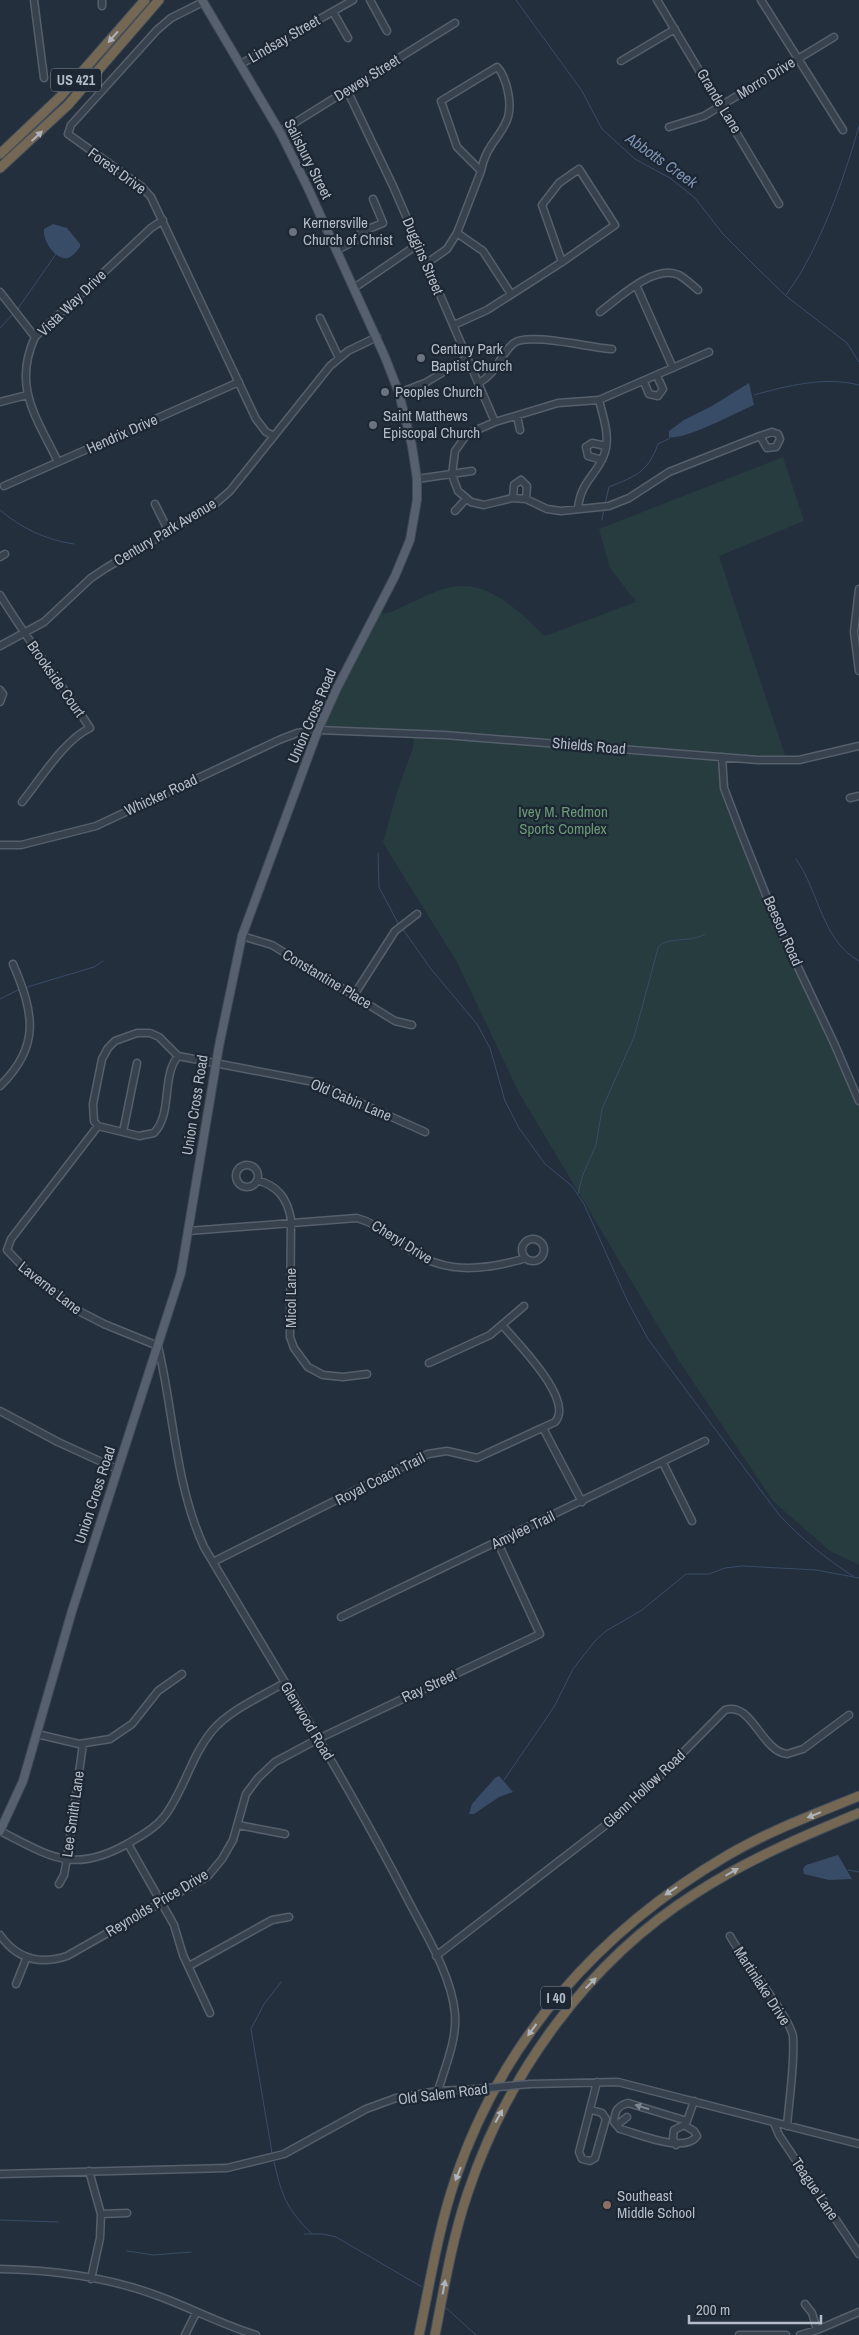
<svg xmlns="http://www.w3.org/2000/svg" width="859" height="2335" font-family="'Archivo Narrow',sans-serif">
	<rect width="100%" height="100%" fill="#242f3e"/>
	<path fill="#263c3f" d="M783 457 804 521 719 556 787 761 723 757V776L778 925 859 1101V1565L830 1551 773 1501 679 1361 518 1091 457 962 383 843 397 792 413 748 414 734 318 730 377 612C386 616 394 610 402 607 420 599 440 587 460 586 494 584 522 615 545 636L636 602 610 568 599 529Z"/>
	<path fill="#394c67" d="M53 224 67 228 80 244V247C77 251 73 256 68 258 55 261 42 239 44 229Z
		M749 383 754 405C735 413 686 440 669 437V431L684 420 712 406Z
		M499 1776 513 1792 499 1797 474 1814H469L472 1804 495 1778Z
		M838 1855 852 1879 829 1880 804 1874 803 1869 806 1865Z"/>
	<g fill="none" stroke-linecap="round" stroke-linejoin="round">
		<path stroke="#394c67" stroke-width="1" d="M516 0 582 91 602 129 635 159 670 178 695 198 723 234 756 267 786 296 847 343 859 362
			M786 295C792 286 798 278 803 269 828 224 845 175 859 126
			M17 310 56 254
			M0 328 14 313
			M754 395C786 386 825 376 859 385
			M605 504 609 487C636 476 648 472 658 444L670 438
			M0 510C21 528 46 540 74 544
			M602 520 604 508
			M378 853 379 887 399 925
			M796 859C819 891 822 941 859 961
			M402 928 431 969 477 1024 490 1048 505 1101 519 1128 545 1164 572 1186 584 1204 627 1300 648 1339 780 1516C802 1539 826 1559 853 1576
			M24 988 94 967 103 961
			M0 999 20 989
			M578 1194 582 1177 596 1145 602 1109 634 1037 658 948C665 936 692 943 705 934
			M504 1780 554 1707 573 1669 595 1641 606 1631 642 1610 686 1574H709L725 1568 742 1566 816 1570 859 1578
			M848 1870 859 1872
			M272 2153 251 2029 264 2004 281 1982
			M274 2162C282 2196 286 2208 311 2233
			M0 2220 58 2222
			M304 2234H323L336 2237 422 2287
			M127 2251 154 2255 191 2252
			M444 2306 476 2335"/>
		<g stroke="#565f6c" stroke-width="9">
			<path id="minor" d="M34 0 44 78
				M102 0V6
				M370 0 387 31
				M657 0 779 204
				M761 0 843 130
				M203 2 171 18 157 30 71 125 68 134 142 187 151 197 256 419 266 432 274 436
				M333 12 348 38
				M621 61 675 29
				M241 64 353 0
				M497 67C502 71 504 78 506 84 520 132 488 132 481 171L457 147 441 101Z
				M347 90 393 186 495 422
				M669 127 704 116 834 37
				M280 132 455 23
				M579 169 615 225 562 262 542 205 559 183Z
				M457 233 483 251 511 294
				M337 250 364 236 361 232 383 223 373 199
				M427 263 447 249 457 233 481 171
				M636 285 673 368
				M354 288 414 247
				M0 292 35 337
				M600 312C619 298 654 264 679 275 686 279 692 285 698 290
				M320 318 339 358
				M454 325 487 310 562 262
				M709 352 599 400 558 403 495 422 472 432 465 437 455 451 452 475 458 491 471 502 484 505 513 498 526 499 547 509 561 511 609 506 629 498 669 472 760 436 772 432 778 434 780 439 776 447 767 448 760 436
				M644 382 649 394 658 396 663 389 657 376
				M479 383C499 371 499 355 514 343 528 332 591 348 612 349
				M399 393 425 383 467 358
				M0 402 27 395
				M517 416 520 430
				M602 460 588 456 586 447 592 443 606 446
				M58 462C37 418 12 387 35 337L151 228 163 220
				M417 479 472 471
				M4 486 239 382
				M513 498 514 485 521 480 527 486 526 499
				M155 504 169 532
				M578 508C581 481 596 476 604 455 611 437 603 417 599 400
				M455 511 466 499
				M0 557 5 554
				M859 589 854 632 859 671
				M0 595C28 641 61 683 90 728 65 739 39 781 22 802
				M0 646 44 622 91 578 106 568 215 504 230 491 330 366 348 351 377 337
				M0 690 3 694 0 702
				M722 757 724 788 742 835 778 925 834 1043 859 1101
				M850 798 859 796
				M0 845H21L96 826 279 740 297 733 318 730 444 735 758 760H799L859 746
				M242 936 272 945 395 1021 412 1025
				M354 995 395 931 417 914
				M178 1056C161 1077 173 1113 154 1133L139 1136 98 1126 94 1121 93 1104 102 1059 108 1048 115 1041 137 1033H150L159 1037 178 1056 314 1082 425 1132
				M0 1086C41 1046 34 1013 13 964
				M98 1126 11 1239 7 1250 26 1270 75 1309 104 1324 158 1346C174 1413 175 1484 204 1547 273 1664 346 1779 408 1900 425 1933 452 1976 455 2014 457 2040 445 2067 438 2091
				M123 1132 137 1063
				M236 1176a11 11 0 1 1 22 0a11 11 0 1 1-22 0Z
				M257 1180C278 1186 287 1198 291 1219L290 1337 294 1348 308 1367 323 1375 343 1377 367 1374
				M188 1231 357 1218C379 1224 391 1238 410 1250 439 1270 469 1271 503 1264 510 1262 519 1261 525 1258
				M522 1250a11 11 0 1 1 22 0a11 11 0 1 1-22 0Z
				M429 1363 490 1335 524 1306
				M0 1411 58 1442 117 1469
				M543 1428 582 1502
				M663 1463 692 1521
				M213 1562 428 1454 447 1451 477 1458 555 1422C575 1400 517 1343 503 1326
				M341 1617 705 1441
				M37 1734 79 1744 110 1739 132 1724 158 1691 182 1674
				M238 1825 285 1834
				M0 1831C51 1857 73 1874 127 1844 144 1834 160 1826 170 1808 186 1783 193 1754 212 1731 229 1710 261 1697 284 1683
				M128 1844 174 1925 183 1955 210 2013
				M59 1884 64 1875 67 1859 83 1744
				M0 1935C17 1959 40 1965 67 1956L208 1876 222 1859 233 1840 246 1794 258 1778 275 1762 318 1739 540 1634 498 1543
				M730 1936C741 1957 792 2020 793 2037 795 2062 789 2101 787 2126
				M436 1956 611 1821 651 1785 725 1710C752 1701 761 1751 787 1754L803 1749 849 1715
				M189 1966 272 1920 289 1917
				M16 1984 26 1959
				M530 2084 618 2082 859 2144
				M592 2110 602 2113 606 2119 595 2158 590 2161 582 2159 579 2152 597 2082
				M774 2123 779 2135 859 2254
				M617 2125 627 2117
				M684 2125 694 2131 697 2136C684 2154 639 2134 620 2129L614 2122C615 2111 617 2106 628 2103L687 2121
				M676 2145 673 2138 674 2130 684 2125 687 2121 694 2101
				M89 2171 101 2214 100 2238 91 2279
				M0 2174 227 2168 284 2154 366 2109 396 2098 438 2091 477 2089
				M101 2214 127 2213
				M0 2269C53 2270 112 2278 161 2297 193 2309 223 2325 256 2335
				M805 2304 812 2313 817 2330
				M185 2335 196 2313
				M739 2335H786
				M800 2335 817 2330 859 2312"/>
		</g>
		<g stroke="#414a57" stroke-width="10">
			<path id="major" d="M0 1831 23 1781 72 1611 181 1273 219 1046 242 936 318 730 337 688 395 576 410 540 417 500V479L412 446 399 393 385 357 307 186 280 132 202 0"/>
		</g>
		<g stroke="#434c59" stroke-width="11">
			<path id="highway" d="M0 154 60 97 145 0
				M0 168 68 105 159 0
				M419 2335C430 2283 438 2230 455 2180 503 2038 600 1930 728 1855 769 1831 815 1814 859 1796
				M435 2335C444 2288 452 2240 467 2195 507 2074 588 1961 696 1893 747 1860 803 1836 859 1813"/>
		</g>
		<use href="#minor" stroke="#38414e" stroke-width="6"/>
		<use href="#major" stroke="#56606e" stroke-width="8"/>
		<use href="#highway" stroke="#746855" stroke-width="9"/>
		<g stroke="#565f6c" stroke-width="9" stroke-linecap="butt">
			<path id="minor-bridge" d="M477 2089 530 2084"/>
		</g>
		<use href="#minor-bridge" stroke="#38414e" stroke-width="6"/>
	</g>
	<defs><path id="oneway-solid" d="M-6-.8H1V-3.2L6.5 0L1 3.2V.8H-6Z" transform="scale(1.25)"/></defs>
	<g fill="#aeb4bd">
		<use href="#oneway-solid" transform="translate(113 37) rotate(131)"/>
		<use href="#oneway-solid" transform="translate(37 136) rotate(-43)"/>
		<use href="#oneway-solid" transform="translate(814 1815) rotate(158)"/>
		<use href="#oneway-solid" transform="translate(732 1872) rotate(-30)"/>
		<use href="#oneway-solid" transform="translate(671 1891) rotate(146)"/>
		<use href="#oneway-solid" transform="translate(591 1983) rotate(-45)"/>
		<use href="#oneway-solid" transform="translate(532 2030) rotate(126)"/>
		<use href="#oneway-solid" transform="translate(499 2116) rotate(-61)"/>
		<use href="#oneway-solid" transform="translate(458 2174) rotate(112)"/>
		<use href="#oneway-solid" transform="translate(444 2287) rotate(-79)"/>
	</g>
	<use fill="#7c8592" href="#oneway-solid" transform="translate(642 2107) rotate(-162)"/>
	<g fill="#6b7280" stroke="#1d2633" stroke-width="2">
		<circle cx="293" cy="232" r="5"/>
		<circle cx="421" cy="358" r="5"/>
		<circle cx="385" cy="392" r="5"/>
		<circle cx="373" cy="425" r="5"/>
	</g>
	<circle fill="#8d6e63" stroke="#1d2633" stroke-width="2" cx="607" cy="2205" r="5"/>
	<g text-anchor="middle" stroke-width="4.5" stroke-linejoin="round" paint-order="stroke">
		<g fill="#1d2633" stroke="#878f9c" stroke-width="1">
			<rect x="51" y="68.5" width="50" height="23" rx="4"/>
			<rect x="541" y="1986.5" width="30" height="23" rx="4"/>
		</g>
		<g font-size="14" font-weight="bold" fill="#b4bcc9">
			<text x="76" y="85">US 421</text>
			<text x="556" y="2003">I 40</text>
		</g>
		<g font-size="15" fill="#b4bcc9" stroke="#1d2633">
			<text transform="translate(284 39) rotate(-30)" y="5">Lindsay Street</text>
			<text transform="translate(367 78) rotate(-32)" y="5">Dewey Street</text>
			<text transform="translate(766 78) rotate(-32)" y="5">Morro Drive</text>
			<text transform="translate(719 101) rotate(59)" y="5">Grande Lane</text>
			<text transform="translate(308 159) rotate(63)" y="5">Salisbury Street</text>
			<text transform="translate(117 171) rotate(36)" y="5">Forest Drive</text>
			<text transform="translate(423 256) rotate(67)" y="5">Duggins Street</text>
			<text transform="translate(72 303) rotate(-44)" y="5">Vista Way Drive</text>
			<text transform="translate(122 434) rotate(-24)" y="5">Hendrix Drive</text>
			<text transform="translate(165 532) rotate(-31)" y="5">Century Park Avenue</text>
			<text transform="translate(56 679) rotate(55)" y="5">Brookside Court</text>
			<text transform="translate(312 716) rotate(-67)" y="5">Union Cross Road</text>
			<text transform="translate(589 746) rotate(5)" y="5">Shields Road</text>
			<text transform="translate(161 795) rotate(-25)" y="5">Whicker Road</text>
			<text transform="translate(783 931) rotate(66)" y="5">Beeson Road</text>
			<text transform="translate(327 979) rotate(31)" y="5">Constantine Place</text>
			<text transform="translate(351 1100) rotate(23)" y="5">Old Cabin Lane</text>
			<text transform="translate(195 1105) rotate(-81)" y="5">Union Cross Road</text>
			<text transform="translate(402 1242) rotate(32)" y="5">Cheryl Drive</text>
			<text transform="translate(50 1288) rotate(38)" y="5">Laverne Lane</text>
			<text transform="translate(291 1298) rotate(-90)" y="5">Micol Lane</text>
			<text transform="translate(380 1479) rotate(-27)" y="5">Royal Coach Trail</text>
			<text transform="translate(95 1495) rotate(-72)" y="5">Union Cross Road</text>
			<text transform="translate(523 1530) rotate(-26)" y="5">Amylee Trail</text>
			<text transform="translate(429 1686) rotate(-25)" y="5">Ray Street</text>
			<text transform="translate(307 1721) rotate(59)" y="5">Glenwood Road</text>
			<text transform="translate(644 1789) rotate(-43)" y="5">Glenn Hollow Road</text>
			<text transform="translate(73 1814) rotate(-82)" y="5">Lee Smith Lane</text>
			<text transform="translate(157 1903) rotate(-31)" y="5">Reynolds Price Drive</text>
			<text transform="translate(762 1986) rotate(57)" y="5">Martinlake Drive</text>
			<text transform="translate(443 2094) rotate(-7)" y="5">Old Salem Road</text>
			<text transform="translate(815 2189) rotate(56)" y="5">Teague Lane</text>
		</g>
		<g font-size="15" fill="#b4bcc9" stroke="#1d2633" text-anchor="start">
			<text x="303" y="228">Kernersville<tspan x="303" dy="17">Church of Christ</tspan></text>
			<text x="431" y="354">Century Park<tspan x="431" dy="17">Baptist Church</tspan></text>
			<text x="395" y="397">Peoples Church</text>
			<text x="383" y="421">Saint Matthews<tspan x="383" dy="17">Episcopal Church</tspan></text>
			<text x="617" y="2201">Southeast<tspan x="617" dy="17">Middle School</tspan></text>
		</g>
		<g font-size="15" fill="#6b9a76" stroke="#1d2633">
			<text x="563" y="817">Ivey M. Redmon<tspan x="563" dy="17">Sports Complex</tspan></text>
		</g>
		<g font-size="16" font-style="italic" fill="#7c92b1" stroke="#1d2633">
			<text transform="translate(662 160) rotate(35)" y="6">Abbotts Creek</text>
		</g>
	</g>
	<path d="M689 2315v8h132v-8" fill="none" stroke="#b4bcc9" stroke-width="2.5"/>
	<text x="696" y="2315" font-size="15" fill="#b4bcc9" stroke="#1d2633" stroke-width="4" paint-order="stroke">200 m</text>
</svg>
